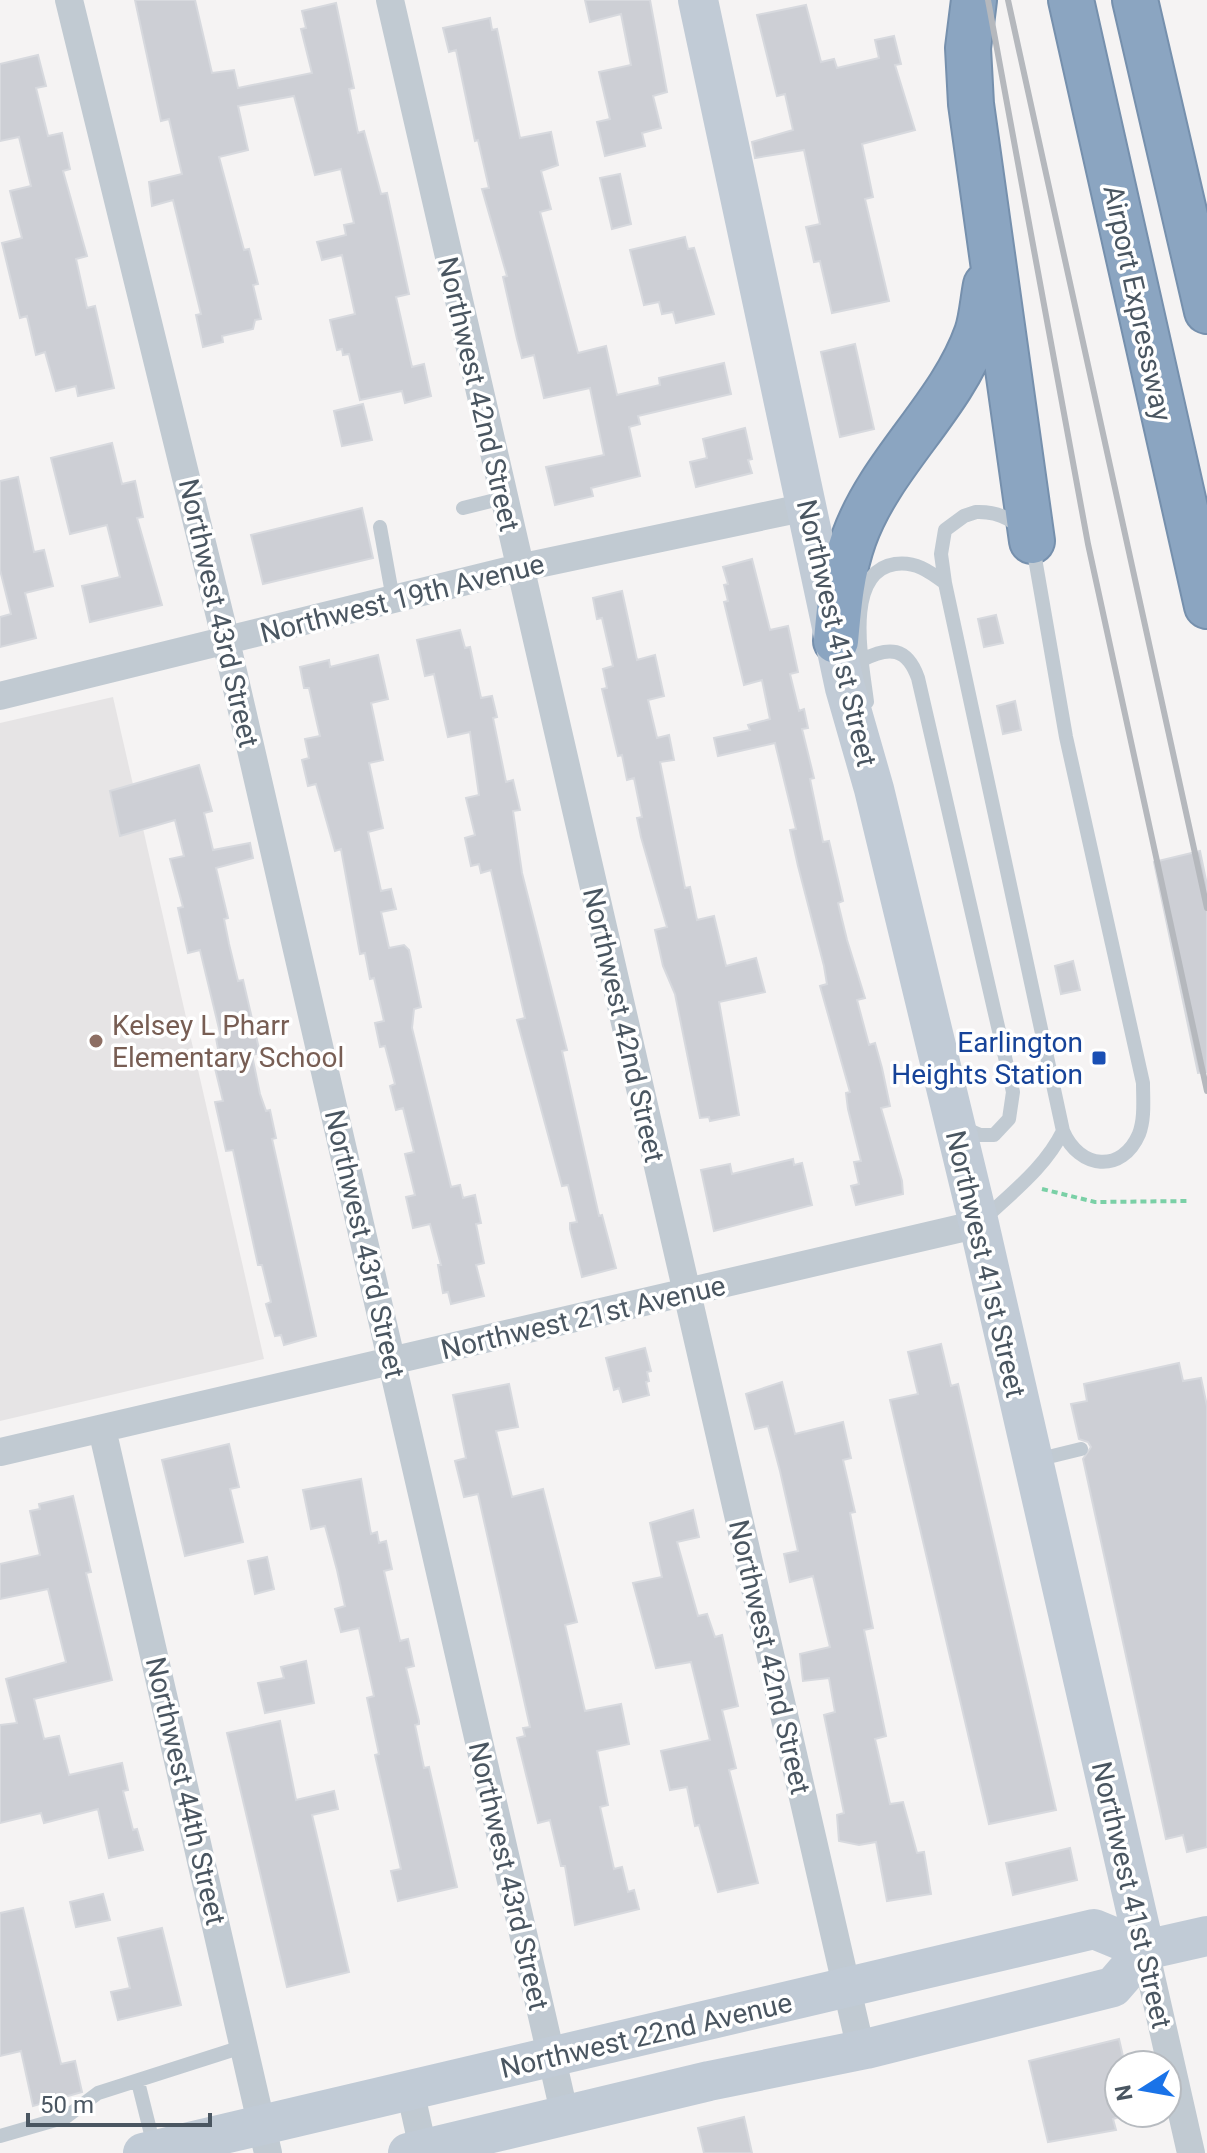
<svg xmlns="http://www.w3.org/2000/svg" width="1207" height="2153" font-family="Roboto,sans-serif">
	<rect width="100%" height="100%" fill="#f5f3f3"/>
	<path fill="#e6e4e5" d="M113 697 264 1359 0 1421V723Z"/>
	<path fill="#cdcfd5" stroke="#d7d9de" stroke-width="2" d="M135 0H195L212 73 234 70 238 88 312 73 301 29 306 28 302 11 336 3 354 88 349 89 358 133 364 131 381 194 387 193 409 294 396 297 412 367 424 364 431 396 405 403 402 391 360 400 349 354 343 355 342 349 337 350 330 320 355 314 342 255 322 260 317 242 346 235 344 225 354 223 341 169 315 175 294 96 238 106 248 150 219 157 244 250 249 249 258 284 253 285 261 319 255 320 253 329 222 336 223 342 203 347 196 315 201 314 173 200 152 206 149 182 182 174 169 119 161 121Z
		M585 0H650L667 92 653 96 661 128 642 133 645 146 605 156 597 122 610 119 599 72 631 65 621 14 590 22Z
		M806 5 821 62 834 59 837 68 879 58 875 40 894 36 901 64 895 65 915 130 862 144 873 197 865 199 889 301 832 313 820 261 814 262 806 227 820 224 804 150 755 158 752 142 793 130 785 94 777 96 757 15Z
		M490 18 492 30 497 29 520 138 551 132 558 165 541 171 551 209 540 212 578 353 606 346 617 395 660 385 659 378 724 363 731 394 638 416 640 424 629 427 640 476 591 488 593 496 555 505 546 467 604 455 590 388 544 398 534 355 522 358 517 339 503 277 507 276 482 189 489 188 478 140 475 141 456 50 449 52 443 28Z
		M38 55 46 86 36 88 48 136 62 133 70 169 63 171 87 256 76 259 87 308 95 306 114 388 78 396 76 386 56 391 45 352 36 355 27 316 20 318 2 243 22 238 10 191 31 186 19 137 0 141V64Z
		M620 174 631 224 612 229 600 178Z
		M685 237 688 249 694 248 714 314 676 323 673 312 662 314 659 302 644 305 630 250Z
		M855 344 874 429 840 437 821 352Z
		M363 404 372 440 342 446 334 411Z
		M745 428 752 459 748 460 752 473 696 487 690 462 707 458 703 439Z
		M112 443 122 484 135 481 143 517 137 518 162 605 90 622 82 586 120 577 107 525 70 534 51 458Z
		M18 477 34 552 44 550 53 586 25 593 36 638 0 647V617L11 614 0 570V481Z
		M362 508 373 558 263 584 251 535Z
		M752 559 770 630 788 626 798 672 790 674 799 711 804 709 808 728 802 729 814 778 810 779 823 842 829 841 843 901 838 903 847 940 865 998 857 1000 869 1045 875 1043 882 1068 890 1106 881 1108 902 1181 903 1194 856 1205 851 1186 859 1184 854 1162 861 1161 848 1109 846 1093 850 1092 820 986 827 984 824 966 798 866 790 830 796 829 775 743 718 756 714 738 750 730 748 725 770 719 762 680 744 685 724 602 728 601 724 585 728 584 723 567Z
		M622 591 637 660 655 655 664 696 648 700 657 738 669 735 674 760 660 762 685 888 690 887 697 920 714 916 726 966 756 958 765 992 719 1002 739 1115 710 1121 709 1117 700 1118 675 994 663 966 655 930 667 927 641 837 637 818 642 817 634 778 627 780 622 755 618 756 602 689 607 688 603 669 613 666 602 618 597 619 593 598Z
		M996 615 1003 643 984 647 978 619Z
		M460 630 465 648 470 647 481 698 492 696 497 717 493 718 506 782 513 780 520 810 513 811 522 873 567 1050 562 1051 599 1216 602 1215 616 1268 582 1277 570 1229V1223L577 1222 568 1185 562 1186 517 1020 525 1018 491 870 481 873 479 864 471 866 465 838 475 835 466 798 479 795 470 732 448 737 434 674 425 676 417 640Z
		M378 655 388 699 371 703 383 760 369 763 383 828 368 832 381 891 391 889 396 909 381 912 389 948 404 945 409 950 421 1007 414 1009 412 1028 451 1187 460 1185 463 1198 475 1195 481 1223 476 1224 484 1263 476 1265 484 1296 451 1304 448 1292 443 1293 438 1265H441L430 1224 413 1228 406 1197 415 1195 405 1154 414 1152 403 1108 396 1110 390 1086 395 1084 385 1046 380 1047 375 1023 384 1021 374 978 370 979 365 953 360 954 341 849 335 851 316 784 308 786 302 760 309 758 305 739 320 736 309 688H304L300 667 329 660 330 667Z
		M1015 701 1021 730 1003 734 997 706Z
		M199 765 212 811 204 813 213 850 250 843 253 858 216 868 228 918 224 919 229 944 238 981 243 980 260 1053 252 1055 260 1094 266 1111 270 1110 276 1138 272 1139 316 1336 284 1345 281 1335 275 1336 266 1304 271 1302 262 1265H258L233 1150 226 1151 215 1102 223 1101 212 1056 219 1054 216 1038 221 1037 200 950 188 953 178 908 183 907 170 859 184 856 175 820 120 836 110 791Z
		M1200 851 1207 885V1072L1198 1073 1154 862Z
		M1073 961 1080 990 1061 994 1055 966Z
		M793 1159 794 1165 802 1163 812 1205 714 1231 701 1170 730 1164 732 1174Z
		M941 1344 951 1386 958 1384 1056 1810 989 1824 890 1400 918 1394 908 1352Z
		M645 1348 651 1371 647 1372 649 1381 646 1382 649 1395 623 1402 619 1388 614 1390 606 1358Z
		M1179 1363 1183 1381 1201 1378 1207 1406V1847L1187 1852 1183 1835 1166 1839 1083 1459 1091 1447 1088 1442 1079 1439 1071 1404 1087 1401 1084 1384Z
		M782 1382 795 1434 843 1422 851 1458 843 1460 855 1512 850 1513 873 1628 864 1630 886 1736 875 1739 890 1804 903 1802 917 1853 924 1852 931 1894 887 1901 876 1842 859 1845 839 1841 837 1815 844 1813 824 1715 835 1712 829 1678 803 1681 800 1654 830 1647 813 1576 790 1582 784 1554 798 1551 780 1471 768 1426 755 1429 746 1394Z
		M509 1384 518 1427 496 1431 512 1497 543 1489 577 1622 565 1625 585 1711 621 1704 629 1744 597 1751 608 1805 600 1807 614 1869 622 1867 628 1892 634 1890 639 1909 575 1925 565 1866H561L550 1820 538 1823 517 1738 525 1736 523 1728 530 1727 478 1494 464 1497 455 1461 466 1458 453 1395Z
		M229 1444 239 1487 230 1489 243 1542 185 1556 162 1460Z
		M361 1479 371 1534 377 1532 379 1543 386 1541 392 1569 384 1571 400 1641 408 1639 414 1666 406 1668 419 1721V1724L415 1725 424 1768 429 1767 457 1887 398 1901 391 1871 401 1869 375 1755 379 1754 367 1698 374 1696 359 1628 341 1632 335 1609 345 1606 337 1570 325 1526 311 1529 303 1490Z
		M73 1496 91 1572 86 1573 112 1680 34 1699 44 1739 59 1736 69 1775 122 1763 128 1790 123 1791 133 1830 137 1829 143 1850 109 1858 98 1809 44 1823 41 1813 0 1823V1725L17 1723 6 1679 66 1662 48 1589 0 1599V1564L40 1555 30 1511 40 1509 39 1504Z
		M693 1510 699 1537 677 1542 698 1616 707 1614 715 1637 722 1635 738 1706 722 1710 736 1768 729 1770 758 1883 718 1892 699 1825 695 1826 687 1787 670 1790 661 1751 710 1740 691 1662 656 1668 633 1583 662 1577 650 1523Z
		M267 1557 274 1589 255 1594 248 1561Z
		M306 1661 314 1703 265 1713 258 1683 284 1678 281 1667Z
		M280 1721 296 1800 334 1791 338 1809 312 1815 349 1972 287 1987 227 1733Z
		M1070 1848 1077 1880 1013 1895 1006 1863Z
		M103 1894 110 1920 76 1927 70 1902Z
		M23 1908 61 2064 75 2061 82 2092 33 2106 21 2051 0 2056V1913Z
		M162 1928 181 2005 118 2020 111 1992 130 1988 118 1938Z
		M1119 2039 1125 2065H1119V2117L1113 2119 1116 2130 1048 2142 1029 2061Z
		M744 2117 752 2153H704L698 2128Z"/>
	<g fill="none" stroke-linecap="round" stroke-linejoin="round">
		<g stroke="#7690ad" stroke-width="48">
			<path id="motorway" d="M974 0 968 48 971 104 1032 541
				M1071 0 1207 606
				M1135 0 1207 311
				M836 641C839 607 842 571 854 538 881 463 951 407 977 333 982 318 983 300 986 285"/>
		</g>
		<path stroke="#7ad0a6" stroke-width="4" stroke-dasharray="6 4" stroke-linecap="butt" d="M1042 1189 1095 1202 1190 1201"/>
		<path stroke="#c1cad2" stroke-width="14" d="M463 508 503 498
			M976 512C1002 511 1016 522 1032 541L1066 737 1143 1083C1143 1100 1145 1118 1139 1134 1122 1174 1079 1169 1063 1131L945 583 941 554 945 530 964 516Z
			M380 527 393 599
			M862 660C889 646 907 647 918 678L1013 1092 1009 1119 994 1135H980L961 1127
			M867 702C863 666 842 572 895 564 915 561 929 571 945 583
			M982 1221C1011 1193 1045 1168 1063 1131
			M1036 1460 1081 1449
			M138 2082 154 2146
			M0 2136 66 2117 98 2093 245 2046"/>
		<path stroke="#c1cad2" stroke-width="28" d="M69 0 226 641 565 2116
			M390 0 861 2050
			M0 696 519 568 807 507
			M102 1429 268 2153
			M0 1452 979 1224
			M1145 1950 1191 2153
			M410 2090 424 2153"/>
		<path stroke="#c1cbd6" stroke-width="40" d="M698 0 845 688 874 789 979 1224 1145 1950
			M143 2153 1094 1929 1145 1950 1207 1936
			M408 2153 709 2081 866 2049 1113 1987 1145 1950"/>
		<use href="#motorway" stroke="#8ba5c1" stroke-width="44"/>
		<path stroke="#b5b8bd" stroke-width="6" d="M988 0 1088 544 1207 1091
			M1008 0 1207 908"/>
	</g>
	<circle fill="#8d6e63" stroke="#fff" stroke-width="3" cx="96" cy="1041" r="8"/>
	<rect fill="#1a4fb4" stroke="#fff" stroke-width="3" x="1091" y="1050" width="16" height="16" rx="4"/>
	<g text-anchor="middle" stroke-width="7" stroke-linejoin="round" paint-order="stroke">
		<g font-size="28" fill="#4a5661" stroke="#fff">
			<text transform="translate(1138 303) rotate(78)" y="10">Airport Expressway</text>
			<text transform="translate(479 394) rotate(77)" y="10">Northwest 42nd Street</text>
			<text transform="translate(402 598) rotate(-14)" y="10">Northwest 19th Avenue</text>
			<text transform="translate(219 613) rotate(77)" y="10">Northwest 43rd Street</text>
			<text transform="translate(837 633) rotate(77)" y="10">Northwest 41st Street</text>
			<text transform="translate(624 1025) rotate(77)" y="10">Northwest 42nd Street</text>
			<text transform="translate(365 1244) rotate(77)" y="10">Northwest 43rd Street</text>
			<text transform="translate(986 1264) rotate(77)" y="10">Northwest 41st Street</text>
			<text transform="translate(583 1317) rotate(-13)" y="10">Northwest 21st Avenue</text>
			<text transform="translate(770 1657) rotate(77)" y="10">Northwest 42nd Street</text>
			<text transform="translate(186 1791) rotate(77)" y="10">Northwest 44th Street</text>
			<text transform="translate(509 1876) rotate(77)" y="10">Northwest 43rd Street</text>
			<text transform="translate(1132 1895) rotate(77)" y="10">Northwest 41st Street</text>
			<text transform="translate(646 2035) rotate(-13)" y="10">Northwest 22nd Avenue</text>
		</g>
		<g font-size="28" fill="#785e54" stroke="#fff" text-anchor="start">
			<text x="112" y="1035">Kelsey L Pharr<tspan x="112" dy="32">Elementary School</tspan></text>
		</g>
		<g font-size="28" fill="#164399" stroke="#fff" text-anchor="end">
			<text x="1083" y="1052">Earlington<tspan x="1083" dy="32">Heights Station</tspan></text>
		</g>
	</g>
	<g transform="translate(1143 2089) rotate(259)"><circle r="38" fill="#ffffff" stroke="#b7bbc0" stroke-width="2"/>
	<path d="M0-6L14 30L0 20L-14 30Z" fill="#1a73e8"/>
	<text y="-12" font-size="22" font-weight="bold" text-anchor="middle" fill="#4a5661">N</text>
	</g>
	<path d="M28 2113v12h182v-12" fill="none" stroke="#4a5661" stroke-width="4"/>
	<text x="40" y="2113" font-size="24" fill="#4a5661" stroke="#ffffff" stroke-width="6" paint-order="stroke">50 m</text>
</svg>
